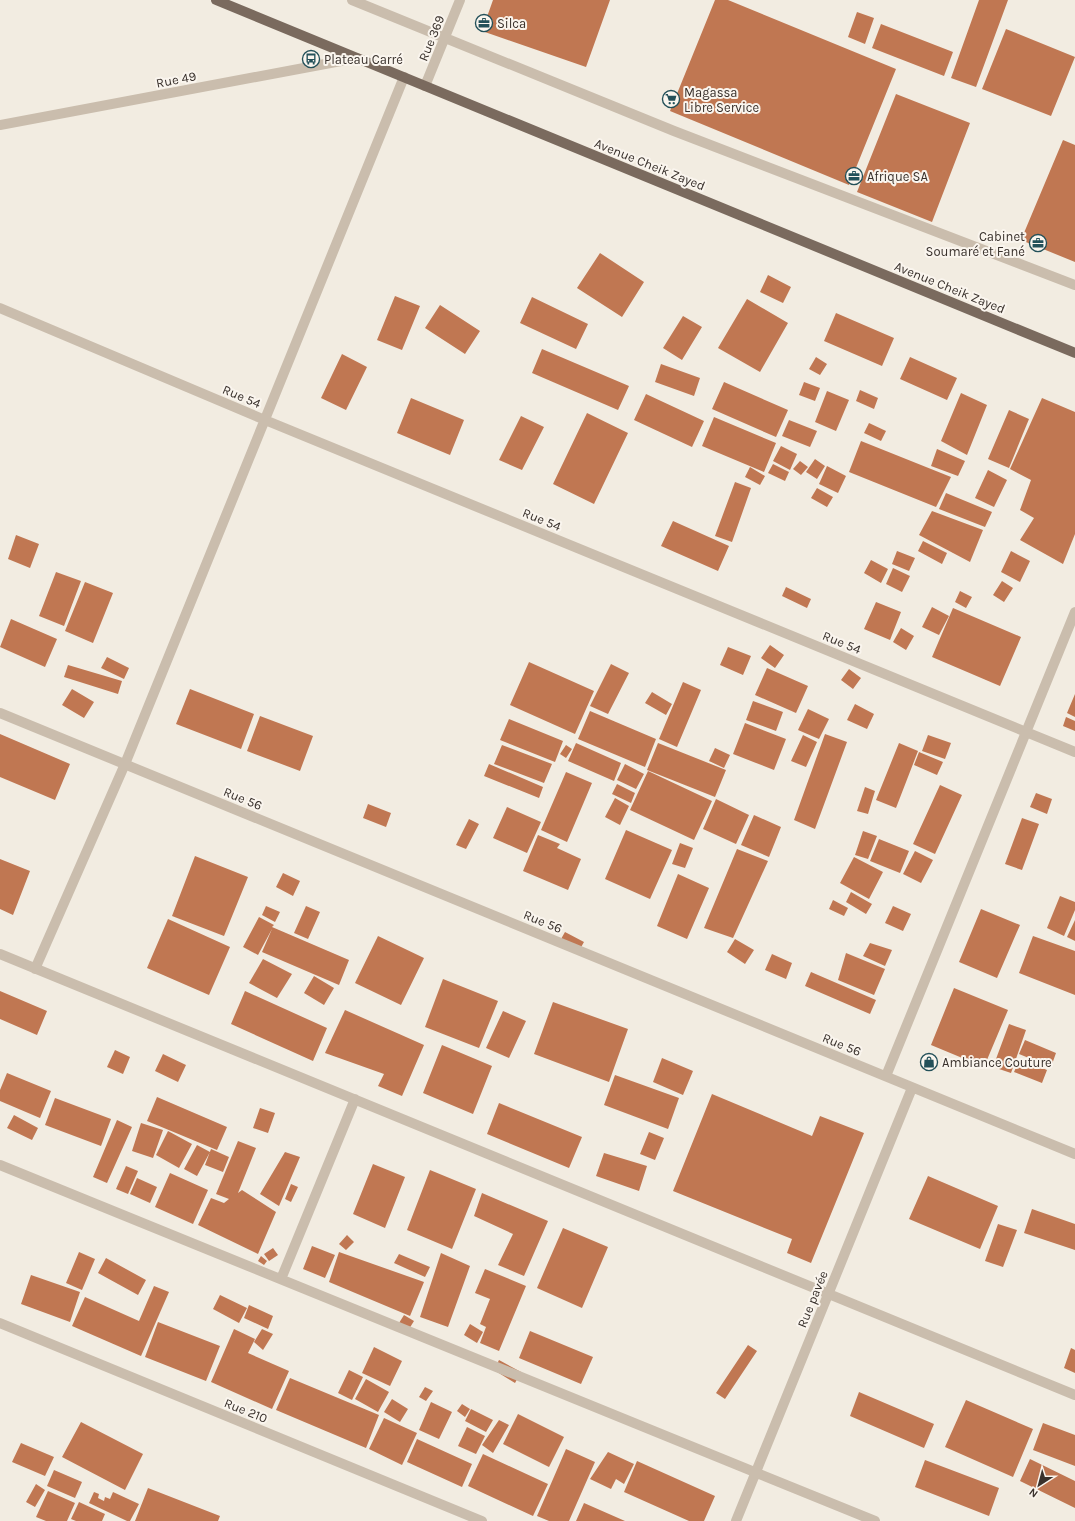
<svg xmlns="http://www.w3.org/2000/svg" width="1075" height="1521" font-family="Karla,sans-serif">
	<rect width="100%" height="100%" fill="#f2ece1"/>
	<path fill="#c07752" d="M493 0H610L586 67 482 31Z
		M715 0H728L896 69 849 185 670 111Z
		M979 0H1008L976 87 951 78Z
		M857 12 874 18 865 44 848 37Z
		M881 24 953 52 944 76 872 48Z
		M1006 29 1075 57 1051 116 982 89Z
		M896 94 970 123 932 222 857 192Z
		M1063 140 1075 145V262L1021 240Z
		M600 253 644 282 622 317 577 288Z
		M768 275 791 287 783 303 760 292Z
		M395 296 420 306 402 350 377 340Z
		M532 297 588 324 576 349 520 323Z
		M747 299 788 323 760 372 718 348Z
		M440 305 480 331 465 354 425 328Z
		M836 313 894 338 882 366 824 341Z
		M683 316 702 327 682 360 663 348Z
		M542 349 629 386 618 410 532 373Z
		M342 354 367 367 346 410 321 398Z
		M816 357 827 364 820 375 809 369Z
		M910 357 957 378 947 400 900 379Z
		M661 364 700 378 694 396 655 382Z
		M724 382 788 410 776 437 712 409Z
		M804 382 820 388 815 401 799 395Z
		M860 390 878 398 874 409 856 401Z
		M827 391 849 400 836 431 815 422Z
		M961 393 987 405 967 455 941 441Z
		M646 394 704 421 692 447 634 420Z
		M411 398 464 420 450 455 397 433Z
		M1042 398 1075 412V534L1063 564 1020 540 1034 518 1020 510 1031 480 1010 469Z
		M1009 410 1029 419 1009 468 988 459Z
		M587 413 628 433 594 504 553 484Z
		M521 416 544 427 522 470 499 460Z
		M714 417 776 443 764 472 702 446Z
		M789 420 817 431 810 447 782 436Z
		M869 423 886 431 881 441 864 433Z
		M861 441 951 477 936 507 849 472Z
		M781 446 797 454 790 470 773 461Z
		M937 449 965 461 958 476 931 466Z
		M815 459 825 466 817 479 806 472Z
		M800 461 808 467 801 475 793 469Z
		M773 464 789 472 785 481 768 473Z
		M827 466 846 476 838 493 819 484Z
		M750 467 765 476 760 485 745 477Z
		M988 470 1007 480 994 507 975 498Z
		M735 482 751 488 732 542 715 536Z
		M817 488 833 497 827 507 811 498Z
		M946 493 992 512 985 527 939 509Z
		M932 511 983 530 970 562 919 535Z
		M673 521 729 546 718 571 661 546Z
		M16 535 39 544 30 568 8 559Z
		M923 541 947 553 942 564 918 551Z
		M897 551 915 558 909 571 892 564Z
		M1011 551 1030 561 1020 582 1001 572Z
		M871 560 888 569 881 583 864 573Z
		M893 568 910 576 902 592 886 584Z
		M56 572 81 581 64 626 39 616Z
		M1002 581 1013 588 1004 602 993 595Z
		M85 582 113 593 93 643 65 631Z
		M786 587 811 599 807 608 782 596Z
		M960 591 972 597 966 608 955 602Z
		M876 602 901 612 890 640 864 629Z
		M932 607 949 616 939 635 922 627Z
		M953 608 1021 637 1000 686 932 657Z
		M11 619 57 639 45 667 0 647Z
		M901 628 914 636 906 650 893 642Z
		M770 645 784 655 775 668 761 658Z
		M728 647 751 656 743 675 720 665Z
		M107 657 129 668 124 679 101 668Z
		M529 662 594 691 575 734 510 705Z
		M611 664 629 673 608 714 590 706Z
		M68 665 122 681 118 694 64 677Z
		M767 668 808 686 796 713 755 695Z
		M849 669 861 678 853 689 841 680Z
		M683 682 701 690 677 747 659 739Z
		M72 689 94 702 84 718 62 705Z
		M190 689 254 714 241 749 176 724Z
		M652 692 672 704 666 715 645 703Z
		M1075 694V717L1067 713Z
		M753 701 783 712 776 731 746 720Z
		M855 704 874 714 867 729 847 720Z
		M808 709 829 719 819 739 798 730Z
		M590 711 656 739 645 767 578 739Z
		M260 716 313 736 300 771 247 751Z
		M1066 717 1075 721V731L1063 726Z
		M509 719 563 741 555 762 500 740Z
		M745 723 786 739 774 770 733 754Z
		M0 734 70 764 55 800 0 777Z
		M825 734 847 742 815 829 794 820Z
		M803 735 817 742 806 767 791 761Z
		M928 735 951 743 945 759 922 751Z
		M576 743 621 763 614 781 568 761Z
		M658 743 726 770 715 797 647 770Z
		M899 743 918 751 896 808 876 800Z
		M502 745 552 764 544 783 494 764Z
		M566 745 572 749 566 758 560 754Z
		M715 748 730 755 724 768 709 761Z
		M919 752 943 762 937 775 914 765Z
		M489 764 543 787 539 798 484 776Z
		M625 764 644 774 636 789 617 780Z
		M648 771 712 801 694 840 630 810Z
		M566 772 592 783 567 842 541 830Z
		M617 784 635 793 631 803 612 794Z
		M940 785 962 795 935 854 913 844Z
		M865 787 875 791 868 814 857 811Z
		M1036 793 1052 799 1047 814 1030 807Z
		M615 798 629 806 620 825 605 817Z
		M716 799 749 815 736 844 703 829Z
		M368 804 391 813 386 827 363 818Z
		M507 807 541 822 527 853 493 838Z
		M754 815 781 827 769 857 741 845Z
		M1022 818 1039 824 1022 870 1005 864Z
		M469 819 479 824 466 849 456 845Z
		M626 830 672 850 650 899 605 879Z
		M863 831 877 836 868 859 855 855Z
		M538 835 560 844 557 848 581 859 568 890 523 871Z
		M879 839 909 851 900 873 870 861Z
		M680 843 693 848 685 868 672 864Z
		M737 849 768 861 733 938 704 928Z
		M915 851 933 860 921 883 903 874Z
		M195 856 248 877 224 936 172 916Z
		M854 857 883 872 869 899 840 883Z
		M0 859 30 871 13 915 0 909Z
		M283 873 300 881 293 896 276 887Z
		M678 874 709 888 687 939 657 926Z
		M851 892 872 904 866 914 846 902Z
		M1060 896 1075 902V910L1064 936 1047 928Z
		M833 900 848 908 844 916 829 909Z
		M266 906 280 912 275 922 262 915Z
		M306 906 320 912 308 939 294 933Z
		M893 906 911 914 903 931 885 923Z
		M981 909 1020 925 997 978 959 962Z
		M259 917 274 925 272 927 349 960 339 985 262 952 272 929 258 955 243 947Z
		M168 919 230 947 209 995 147 968Z
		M1075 920V941L1067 937Z
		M565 932 584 942 580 949 561 939Z
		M378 936 424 958 401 1005 355 983Z
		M1033 936 1075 951V995L1019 973Z
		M735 939 754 950 745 964 727 952Z
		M870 943 892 950 885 966 863 956Z
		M846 953 885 969 874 995 838 980Z
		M772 954 792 963 786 979 765 970Z
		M263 959 292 974 277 998 249 983Z
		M811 972 876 1000 870 1014 805 986Z
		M314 976 334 988 324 1005 304 993Z
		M443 979 498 1001 479 1048 425 1027Z
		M954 988 1008 1010 984 1067 931 1045Z
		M0 991 47 1011 37 1035 0 1019Z
		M245 991 327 1028 313 1061 231 1024Z
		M553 1002 628 1029 609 1082 534 1054Z
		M345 1010 424 1045 402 1096 378 1086 384 1074 325 1053Z
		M503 1011 526 1021 509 1058 486 1048Z
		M1009 1024 1026 1030 1011 1073 993 1067Z
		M1025 1040 1056 1053 1051 1067 1019 1054Z
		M442 1045 492 1066 473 1114 423 1093Z
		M115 1050 130 1057 123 1074 107 1067Z
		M163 1054 186 1065 178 1082 155 1071Z
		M662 1058 693 1071 683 1095 653 1082Z
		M1020 1059 1047 1070 1042 1083 1014 1072Z
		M7 1073 51 1091 40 1118 0 1101V1090Z
		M615 1075 679 1098 668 1129 604 1105Z
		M712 1094 812 1136 820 1116 864 1133 811 1263 787 1253 792 1239 673 1191Z
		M157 1097 227 1127 217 1150 147 1121Z
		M55 1098 111 1119 101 1146 45 1125Z
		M499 1103 582 1137 569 1168 487 1134Z
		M260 1108 275 1113 268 1133 253 1128Z
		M14 1115 38 1128 32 1140 7 1128Z
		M117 1120 132 1127 107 1183 93 1177Z
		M141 1123 163 1130 153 1158 132 1151Z
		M168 1131 192 1144 179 1168 156 1155Z
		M649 1132 664 1138 655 1160 640 1154Z
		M238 1141 256 1148 238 1193 242 1190 276 1212 258 1254 198 1225 211 1198 224 1203 229 1199 216 1194Z
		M197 1145 210 1152 197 1176 184 1169Z
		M211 1149 229 1157 223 1172 205 1165Z
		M285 1152 300 1157 279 1206 260 1194Z
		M604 1153 647 1166 639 1191 596 1176Z
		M373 1164 405 1177 385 1228 353 1214Z
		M126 1166 138 1171 128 1194 116 1189Z
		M430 1170 476 1189 452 1249 407 1230Z
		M170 1173 208 1190 193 1224 155 1207Z
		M928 1176 998 1206 980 1249 909 1219Z
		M137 1178 157 1187 150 1203 130 1194Z
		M291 1184 298 1187 291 1202 285 1199Z
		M482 1193 548 1221 524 1276 498 1265 513 1234 474 1216Z
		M1032 1209 1075 1224V1250L1024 1233Z
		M998 1224 1017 1230 1003 1267 985 1261Z
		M563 1228 608 1247 582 1308 537 1288Z
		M347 1235 354 1242 346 1250 339 1244Z
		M312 1246 335 1255 325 1278 303 1269Z
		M273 1248 278 1255 269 1261 264 1254Z
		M79 1252 95 1259 82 1290 66 1283Z
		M339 1252 424 1282 410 1316 329 1282Z
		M441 1253 470 1266 448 1327 420 1317Z
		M399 1254 430 1267 425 1277 394 1263Z
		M261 1256 267 1261 264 1265 258 1261Z
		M106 1258 146 1280 138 1295 98 1273Z
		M485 1269 526 1286 499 1351 480 1343 486 1327 480 1324 490 1299 475 1293Z
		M31 1275 80 1292 70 1322 21 1304Z
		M154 1286 169 1292 141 1356 72 1326 85 1297 139 1321Z
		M220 1295 247 1308 239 1323 213 1309Z
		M249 1305 273 1316 268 1329 244 1318Z
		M404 1315 414 1321 409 1329 399 1323Z
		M158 1322 220 1346 206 1381 145 1357Z
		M470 1324 483 1332 477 1343 464 1335Z
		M234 1329 255 1339 248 1353 289 1371 272 1409 211 1382Z
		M262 1329 273 1334 263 1350 254 1342Z
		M530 1331 593 1357 581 1384 519 1358Z
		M748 1345 757 1351 725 1399 716 1393Z
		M374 1347 402 1361 390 1386 362 1373Z
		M1071 1348 1075 1350V1373L1064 1368Z
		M499 1360 521 1372 515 1383 494 1370Z
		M349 1370 363 1377 352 1400 338 1393Z
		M290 1378 379 1415 366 1448 276 1410Z
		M366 1379 389 1392 378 1412 355 1399Z
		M425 1387 433 1391 426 1401 419 1397Z
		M859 1392 934 1424 924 1448 850 1416Z
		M392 1399 408 1409 400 1422 384 1412Z
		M966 1400 1033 1429 1013 1477 945 1447Z
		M431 1402 452 1412 439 1439 419 1430Z
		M462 1404 470 1409 465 1417 457 1411Z
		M471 1409 493 1420 486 1432 465 1421Z
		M518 1414 564 1437 549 1467 503 1444Z
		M384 1418 417 1433 402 1465 369 1449Z
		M499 1420 509 1425 493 1453 482 1445Z
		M81 1422 143 1454 125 1490 62 1457Z
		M1043 1423 1075 1435V1466L1033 1450Z
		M467 1427 485 1436 476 1454 458 1446Z
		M417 1439 472 1464 462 1487 407 1462Z
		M21 1443 54 1457 45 1476 12 1462Z
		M566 1449 595 1462 569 1521H549L537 1516Z
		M608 1452 634 1464 624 1484 616 1479 611 1489 590 1479Z
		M483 1454 548 1484 533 1516 468 1486Z
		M1030 1459 1075 1481V1508L1020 1481Z
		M925 1460 999 1488 989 1516 915 1487Z
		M637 1461 715 1496 704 1521H689L624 1492Z
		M54 1470 82 1482 75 1498 47 1486Z
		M36 1484 45 1490 35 1507 26 1502Z
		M148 1488 220 1516 218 1521H135Z
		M48 1491 75 1503 67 1521H46L36 1517Z
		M94 1492 99 1494 98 1498 104 1501 105 1497 110 1499 113 1492 139 1504 130 1521H127L89 1503Z
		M79 1502 105 1514 102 1521H76L71 1519Z
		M584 1503 625 1521H576Z"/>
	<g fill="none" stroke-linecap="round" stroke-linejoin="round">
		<path stroke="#cabdad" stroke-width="10" d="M352 0 674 131 1075 285
			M425 86 460 0
			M0 125 357 58
			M0 308 265 420 1075 752
			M0 713 1075 1154
			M0 954 1075 1395
			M35 969 125 764 404 77
			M886 1076 1075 612
			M0 1165 875 1521
			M281 1279 355 1099
			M0 1323 482 1521
			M736 1521 912 1088"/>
		<path stroke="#7a6a5e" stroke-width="10" d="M216 0 1075 353"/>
	</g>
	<defs>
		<g id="office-ring" transform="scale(0.9)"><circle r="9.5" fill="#faf5ee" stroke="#235059" stroke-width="1.5"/><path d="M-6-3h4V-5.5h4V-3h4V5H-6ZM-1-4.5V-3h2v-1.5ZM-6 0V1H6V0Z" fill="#235059"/></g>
		<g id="bus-ring" transform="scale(0.9)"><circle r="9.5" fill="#faf5ee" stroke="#235059" stroke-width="1.5"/><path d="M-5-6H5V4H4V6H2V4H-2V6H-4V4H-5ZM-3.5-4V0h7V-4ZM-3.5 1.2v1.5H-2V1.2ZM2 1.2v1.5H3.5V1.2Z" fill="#235059"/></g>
		<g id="supermarket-ring" transform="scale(0.9)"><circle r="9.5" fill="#faf5ee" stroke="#235059" stroke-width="1.5"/><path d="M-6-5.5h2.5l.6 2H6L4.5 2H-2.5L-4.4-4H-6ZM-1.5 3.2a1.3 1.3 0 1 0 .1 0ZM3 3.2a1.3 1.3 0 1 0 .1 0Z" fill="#235059"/></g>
		<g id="shop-ring" transform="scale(0.9)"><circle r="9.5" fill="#faf5ee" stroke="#235059" stroke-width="1.5"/><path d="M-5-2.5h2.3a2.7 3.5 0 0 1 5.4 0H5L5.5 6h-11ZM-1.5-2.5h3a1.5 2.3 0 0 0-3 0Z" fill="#235059"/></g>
	</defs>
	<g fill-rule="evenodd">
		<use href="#office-ring" x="484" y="23"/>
		<use href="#bus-ring" x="311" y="59"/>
		<use href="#supermarket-ring" x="671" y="99"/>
		<use href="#office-ring" x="854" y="176"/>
		<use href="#office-ring" x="1038" y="243"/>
		<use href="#shop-ring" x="929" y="1062"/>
	</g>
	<g text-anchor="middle" stroke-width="4" stroke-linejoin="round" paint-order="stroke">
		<g font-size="13" fill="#39312c" stroke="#faf5ee" text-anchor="start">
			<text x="497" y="28">Silca</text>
			<text x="324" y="64">Plateau Carré</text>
			<text x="684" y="97">Magassa<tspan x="684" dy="15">Libre Service</tspan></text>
			<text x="867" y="181">Afrique SA</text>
			<text x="1025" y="241" text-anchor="end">Cabinet<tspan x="1025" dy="15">Soumaré et Fané</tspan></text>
			<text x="942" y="1067">Ambiance Couture</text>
		</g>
		<g font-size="13" fill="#39312c" stroke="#faf5ee">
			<text transform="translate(431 38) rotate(-68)" y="5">Rue 369</text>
			<text transform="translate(176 79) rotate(-11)" y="5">Rue 49</text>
			<text transform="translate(650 164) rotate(22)" y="5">Avenue Cheik Zayed</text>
			<text transform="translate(950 287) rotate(22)" y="5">Avenue Cheik Zayed</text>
			<text transform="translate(242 396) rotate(23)" y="5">Rue 54</text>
			<text transform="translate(542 519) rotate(22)" y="5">Rue 54</text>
			<text transform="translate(842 642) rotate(22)" y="5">Rue 54</text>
			<text transform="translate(243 798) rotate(22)" y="5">Rue 56</text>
			<text transform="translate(543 921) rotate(22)" y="5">Rue 56</text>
			<text transform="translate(842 1044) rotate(22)" y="5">Rue 56</text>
			<text transform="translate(812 1299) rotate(-68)" y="5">Rue pavée</text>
			<text transform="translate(246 1410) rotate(22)" y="5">Rue 210</text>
		</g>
	</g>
	<g transform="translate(1039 1485) rotate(216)" stroke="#faf5ee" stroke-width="3" paint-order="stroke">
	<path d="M0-3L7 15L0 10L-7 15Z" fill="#39312c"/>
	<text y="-6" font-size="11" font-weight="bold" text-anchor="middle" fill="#39312c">N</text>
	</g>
</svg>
